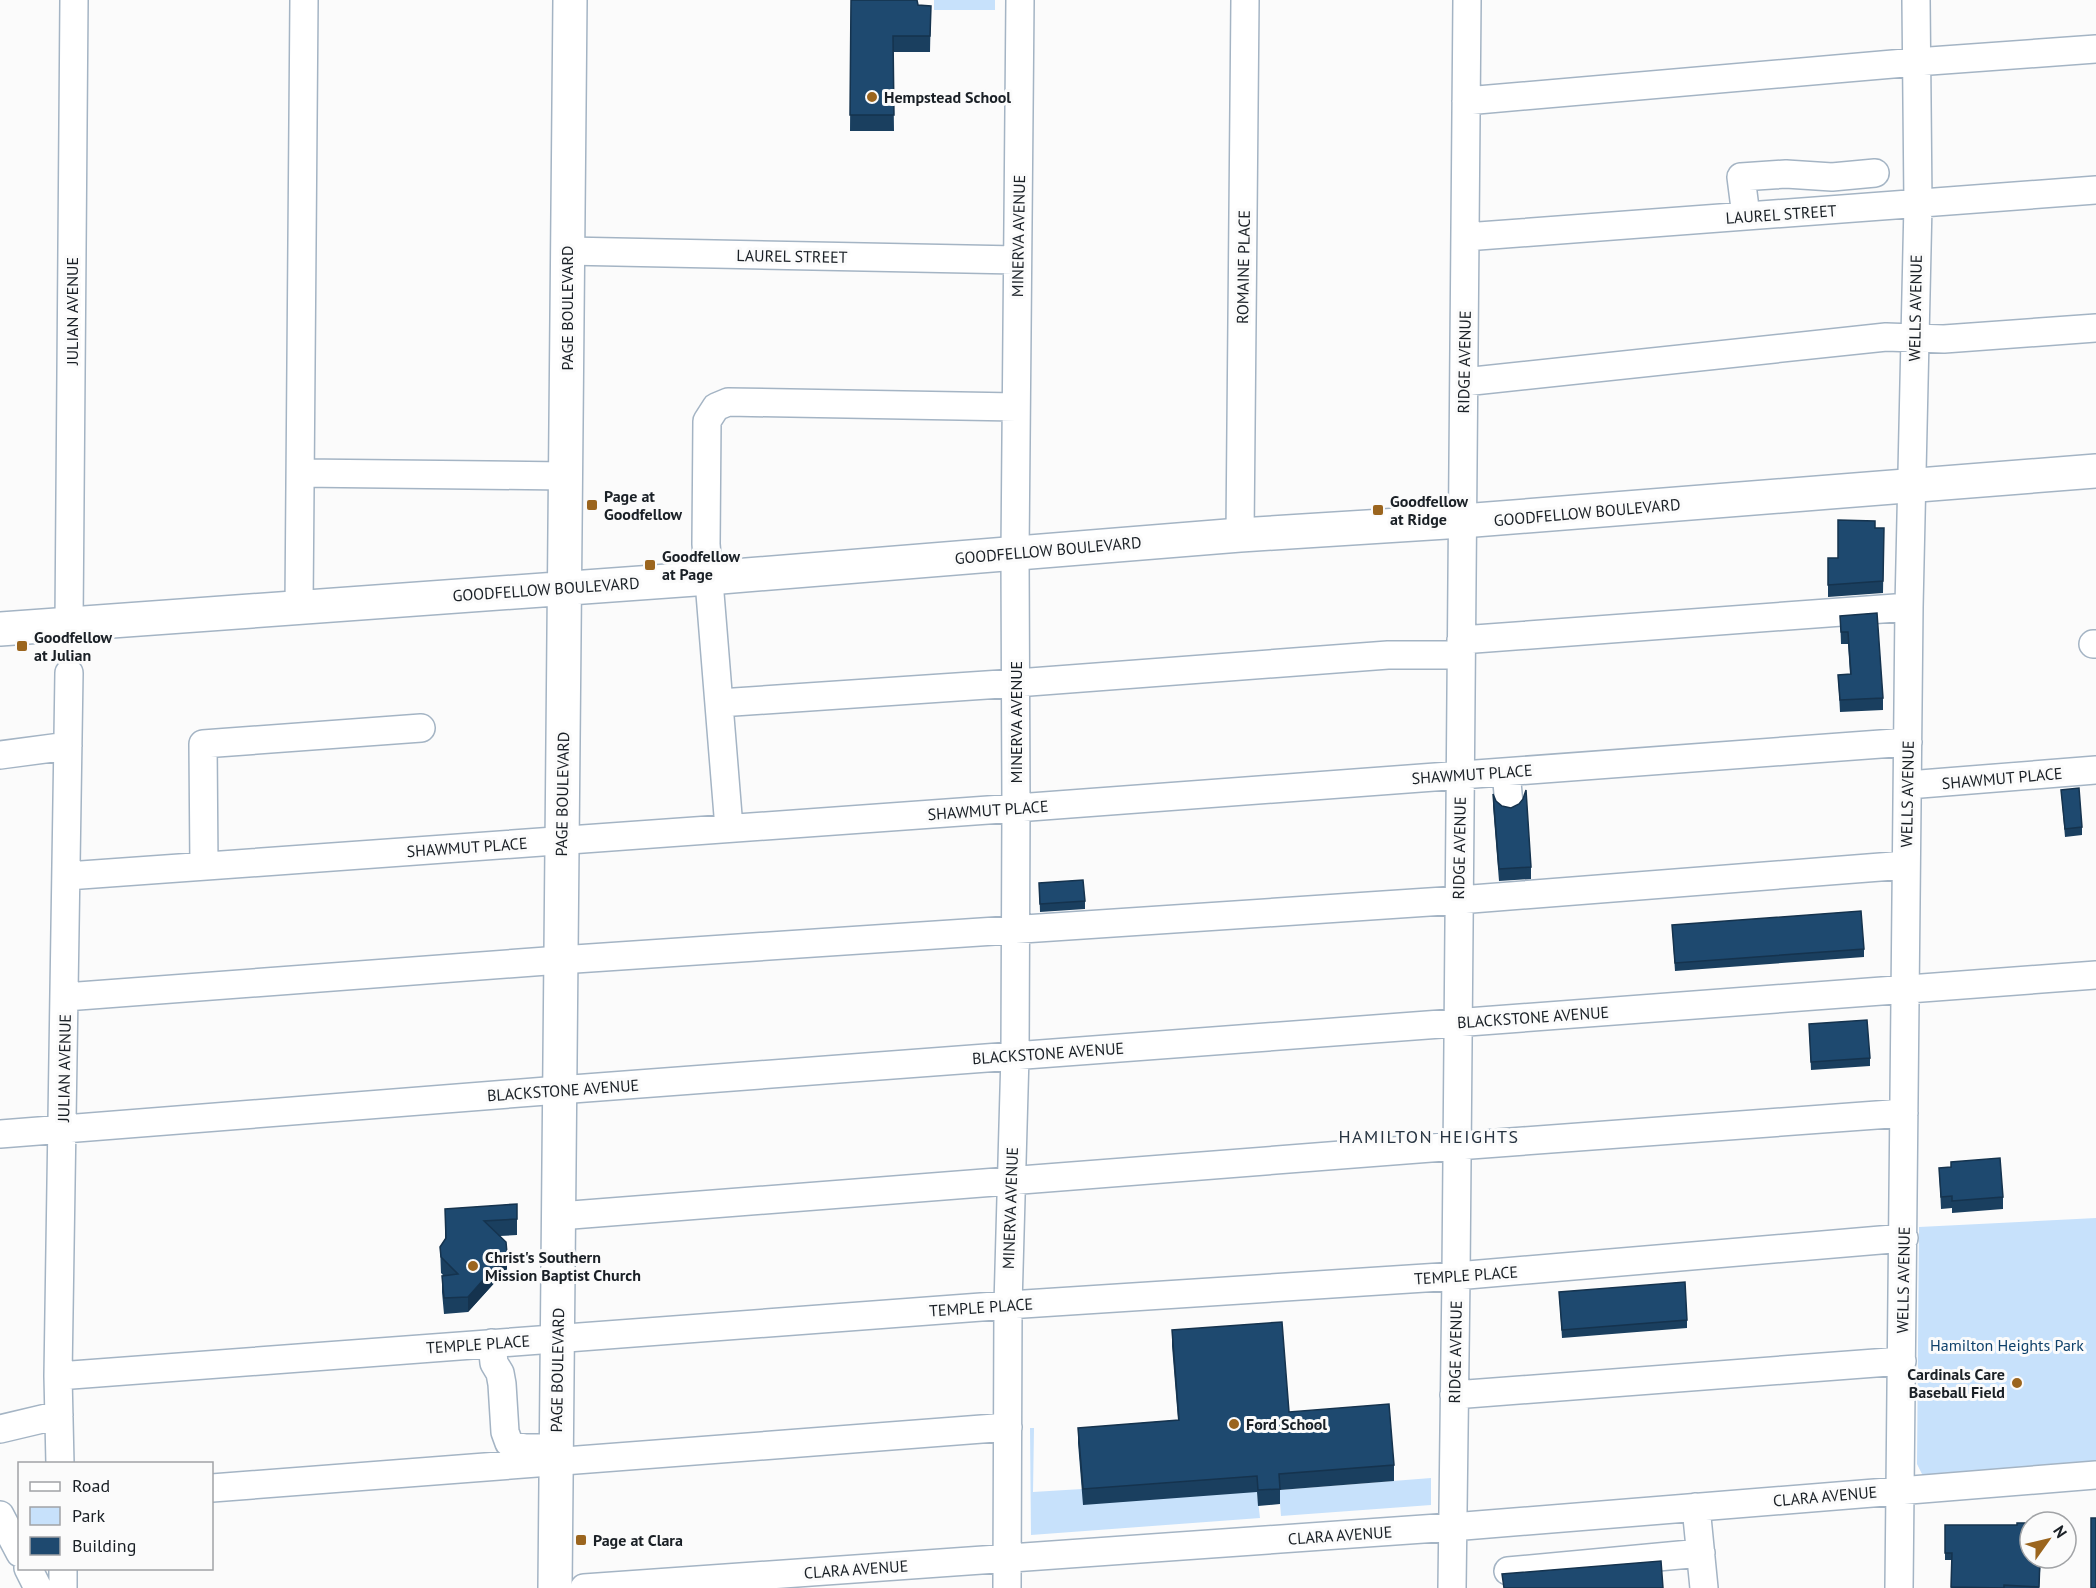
<svg xmlns="http://www.w3.org/2000/svg" width="2096" height="1588" font-family="'PT Sans',sans-serif">
	<rect width="100%" height="100%" fill="#fbfbfb"/>
	<path fill="#c7e1fb" d="M934 0H995V10H934Z
		M2096 1218V1463L1928 1475 1922 1474 1917 1464 1919 1227Z
		M1030 1428H1034L1033 1492 1082 1489 1257 1492 1260 1518 1031 1535Z
		M1431 1478V1505L1281 1516 1279 1490Z"/>
	<g fill="none" stroke-linecap="round" stroke-linejoin="round">
		<g stroke="#a4b4c4" stroke-width="30">
			<path id="minor" d="M1466 101 1916 62 2096 49
				M1746 216 1741 177 1786 174 1832 177 1875 173
				M1465 237 2096 190
				M567 251 1017 260
				M1464 382 1886 337 1944 339 2096 328
				M301 473 565 476
				M1240 535 1245 0
				M299 607 304 0
				M69 623 74 0
				M1461 640 1909 607
				M2093 644H2096
				M719 703 1016 683 1388 655H1461
				M0 755 68 746
				M1506 772 1509 804
				M1908 785 2096 770
				M729 828 706 544 707 421 716 407 728 402 1016 407
				M204 866 203 744 421 728
				M67 876 1016 808 1908 742
				M65 997 560 960 1459 900 1906 865
				M0 1134 559 1090 2096 975
				M559 1216 1457 1146 1904 1113
				M492 1343 494 1363 500 1373 502 1384 505 1432 509 1443 514 1446 526 1448H548
				M58 1376 1008 1305 1456 1276 1904 1238
				M1454 1395 1902 1361
				M0 1429 59 1415
				M60 1464 58 1376 69 673
				M212 1488 1008 1427
				M1696 1507 1704 1588
				M0 1515 20 1553
				M28 1568 38 1588
				M63 1568V1588
				M1508 1571 1701 1553
				M584 1588 1452 1527 2096 1475
				M1007 1588 1008 1305 1015 1055 1016 808 1015 553 1020 0
				M1452 1588 1456 1276 1467 0
				M1899 1588 1909 607 1918 204 1916 0"/>
		</g>
		<g stroke="#a4b4c4" stroke-width="36">
			<path id="major" d="M0 629 709 578 1240 535 1462 521 2096 471
				M555 1588 570 0"/>
		</g>
		<use href="#minor" stroke="#fff" stroke-width="27"/>
		<use href="#major" stroke="#fff" stroke-width="33"/>
	</g>
	<path fill="#1a3f5f" d="M851 0 931 6 930 52H893L894 131H850Z
		M1875 528H1884L1883 593 1828 597V558H1838Z
		M1840 616 1883 698V710L1840 712 1838 675 1850 674 1848 644H1841Z
		M2061 790 2082 827V835L2065 837Z
		M1493 794 1496 801 1531 867V879L1499 881 1493 806Z
		M1039 883 1085 901V909L1040 912Z
		M1672 925 1864 949V957L1675 971Z
		M1809 1024 1870 1058V1066L1811 1070Z
		M1939 1168 2003 1197V1209L1952 1213V1208L1941 1209Z
		M517 1204V1235L500 1236 507 1269 468 1312 444 1314 442 1292V1276H444L441 1273 440 1247 445 1239V1209Z
		M1559 1292 1687 1320V1328L1562 1338Z
		M1172 1330 1289 1412 1394 1465V1481L1280 1490V1504L1258 1506 1257 1492 1083 1505 1078 1443V1428L1178 1420 1172 1346Z
		M1945 1525 2041 1558 2039 1588H1951L1952 1560H1945Z"/>
	<path fill="#15334e" d="M507 1253V1269L468 1312V1297Z"/>
	<path fill="#1e496f" stroke="#15334e" stroke-width="1.5" d="M851 0H917L918 5 931 6 930 36H893L894 115H850Z
		M1838 520 1875 521V528H1884L1883 581 1828 585V558H1838Z
		M1877 613 1883 698 1840 700 1838 675 1851 674 1848 632H1841L1840 616Z
		M2079 788 2082 827 2065 829 2061 790Z
		M1526 790 1531 867 1499 869 1493 794 1496 801 1502 806 1511 808 1519 804 1523 799Z
		M1083 880 1085 901 1040 904 1039 883Z
		M1861 911 1864 949 1675 963 1672 925Z
		M1867 1020 1870 1058 1811 1062 1809 1024Z
		M2000 1158 2003 1197 1952 1201V1196L1941 1197 1939 1168 1951 1167V1162Z
		M517 1204V1219L484 1221 506 1242 507 1253 468 1297 444 1298 442 1276 458 1274 441 1257 440 1247 446 1238 445 1209Z
		M1685 1282 1687 1320 1562 1330 1559 1292Z
		M1282 1322 1289 1412 1389 1404 1394 1465 1279 1474 1280 1489 1258 1490 1257 1476 1083 1489 1078 1428 1179 1420 1172 1330Z
		M2091 1518H2096V1588H2091Z
		M2017 1523H2030V1558H2040L2039 1587 2004 1585V1588L1951 1587 1952 1553H1945V1525H2017Z
		M1661 1561 1663 1588H1504L1502 1574Z"/>
	<g fill="#9b651e" stroke="#fbfbfb" stroke-width="2">
		<circle cx="872" cy="97" r="6"/>
		<rect x="586" y="499" width="12" height="12" rx="3"/>
		<rect x="1372" y="504" width="12" height="12" rx="3"/>
		<rect x="644" y="559" width="12" height="12" rx="3"/>
		<rect x="16" y="640" width="12" height="12" rx="3"/>
		<circle cx="473" cy="1266" r="6"/>
		<circle cx="2017" cy="1383" r="6"/>
		<circle cx="1234" cy="1424" r="6"/>
		<rect x="575" y="1534" width="12" height="12" rx="3"/>
	</g>
	<g text-anchor="middle" stroke-width="6" stroke-linejoin="round" paint-order="stroke">
		<g font-size="16" font-weight="bold" fill="#1a2026" stroke="#fbfbfb" text-anchor="start">
			<text x="884" y="103">Hempstead School</text>
			<text x="604" y="502">Page at<tspan x="604" dy="18">Goodfellow</tspan></text>
			<text x="1390" y="507">Goodfellow<tspan x="1390" dy="18">at Ridge</tspan></text>
			<text x="662" y="562">Goodfellow<tspan x="662" dy="18">at Page</tspan></text>
			<text x="34" y="643">Goodfellow<tspan x="34" dy="18">at Julian</tspan></text>
			<text x="485" y="1263">Christ's Southern<tspan x="485" dy="18">Mission Baptist Church</tspan></text>
			<text x="2005" y="1380" text-anchor="end">Cardinals Care<tspan x="2005" dy="18">Baseball Field</tspan></text>
			<text x="1246" y="1430">Ford School</text>
			<text x="593" y="1546">Page at Clara</text>
		</g>
		<g font-size="16" fill="#1a2026" stroke="#fbfbfb">
			<text transform="translate(1781 214) rotate(-4)" y="6">LAUREL STREET</text>
			<text transform="translate(1018 236) rotate(-89)" y="6">MINERVA AVENUE</text>
			<text transform="translate(792 256) rotate(1)" y="6">LAUREL STREET</text>
			<text transform="translate(1243 267) rotate(-89)" y="6">ROMAINE PLACE</text>
			<text transform="translate(567 308) rotate(-90)" y="6">PAGE BOULEVARD</text>
			<text transform="translate(1915 308) rotate(-89)" y="6">WELLS AVENUE</text>
			<text transform="translate(72 311) rotate(-90)" y="6">JULIAN AVENUE</text>
			<text transform="translate(1464 362) rotate(-89)" y="6">RIDGE AVENUE</text>
			<text transform="translate(1587 512) rotate(-5)" y="6">GOODFELLOW BOULEVARD</text>
			<text transform="translate(1048 550) rotate(-5)" y="6">GOODFELLOW BOULEVARD</text>
			<text transform="translate(546 589) rotate(-4)" y="6">GOODFELLOW BOULEVARD</text>
			<text transform="translate(1016 722) rotate(-90)" y="6">MINERVA AVENUE</text>
			<text transform="translate(1472 774) rotate(-4)" y="6">SHAWMUT PLACE</text>
			<text transform="translate(2002 778) rotate(-5)" y="6">SHAWMUT PLACE</text>
			<text transform="translate(562 794) rotate(-89)" y="6">PAGE BOULEVARD</text>
			<text transform="translate(1907 794) rotate(-89)" y="6">WELLS AVENUE</text>
			<text transform="translate(988 810) rotate(-4)" y="6">SHAWMUT PLACE</text>
			<text transform="translate(467 847) rotate(-4)" y="6">SHAWMUT PLACE</text>
			<text transform="translate(1459 848) rotate(-89)" y="6">RIDGE AVENUE</text>
			<text transform="translate(1533 1017) rotate(-4)" y="6">BLACKSTONE AVENUE</text>
			<text transform="translate(1048 1053) rotate(-4)" y="6">BLACKSTONE AVENUE</text>
			<text transform="translate(64 1068) rotate(-89)" y="6">JULIAN AVENUE</text>
			<text transform="translate(563 1090) rotate(-4)" y="6">BLACKSTONE AVENUE</text>
			<text transform="translate(1010 1208) rotate(-88)" y="6">MINERVA AVENUE</text>
			<text transform="translate(1466 1275) rotate(-4)" y="6">TEMPLE PLACE</text>
			<text transform="translate(1903 1280) rotate(-89)" y="6">WELLS AVENUE</text>
			<text transform="translate(981 1307) rotate(-4)" y="6">TEMPLE PLACE</text>
			<text transform="translate(478 1344) rotate(-4)" y="6">TEMPLE PLACE</text>
			<text transform="translate(1455 1352) rotate(-89)" y="6">RIDGE AVENUE</text>
			<text transform="translate(557 1370) rotate(-89)" y="6">PAGE BOULEVARD</text>
			<text transform="translate(1825 1496) rotate(-5)" y="6">CLARA AVENUE</text>
			<text transform="translate(1340 1535) rotate(-4)" y="6">CLARA AVENUE</text>
			<text transform="translate(856 1569) rotate(-4)" y="6">CLARA AVENUE</text>
		</g>
		<g font-size="16" fill="#0e406a" stroke="#fbfbfb">
			<text x="2007" y="1351">Hamilton Heights Park</text>
		</g>
		<g font-size="18" letter-spacing="1.5" fill="#273441" stroke="#fbfbfb">
			<text x="1429" y="1143">HAMILTON HEIGHTS</text>
		</g>
	</g>
	<rect x="18" y="1462" width="195" height="108" fill="#fbfbfb" stroke="#a1a3a6" stroke-width="1.5"/>
	<rect x="30" y="1482" width="30" height="9" fill="#ffffff" stroke="#a1a3a6" stroke-width="1.5"/>
	<text x="72" y="1492" font-size="18" fill="#1a2026">Road</text>
	<rect x="30" y="1507" width="30" height="18" fill="#c7e1fb" stroke="#a1a3a6" stroke-width="1.5"/>
	<text x="72" y="1522" font-size="18" fill="#1a2026">Park</text>
	<rect x="30" y="1537" width="30" height="18" fill="#1e496f" stroke="#a1a3a6" stroke-width="1.5"/>
	<text x="72" y="1552" font-size="18" fill="#1a2026">Building</text>
	<g transform="translate(2048 1540) rotate(56)"><circle r="28" fill="#fbfbfb" stroke="#a1a3a6" stroke-width="1.5"/>
	<path d="M0-4.5L10 22L0 15L-10 22Z" fill="#9b651e"/>
	<text y="-9" font-size="16" font-weight="bold" text-anchor="middle" fill="#1a2026">N</text>
	</g>
</svg>
